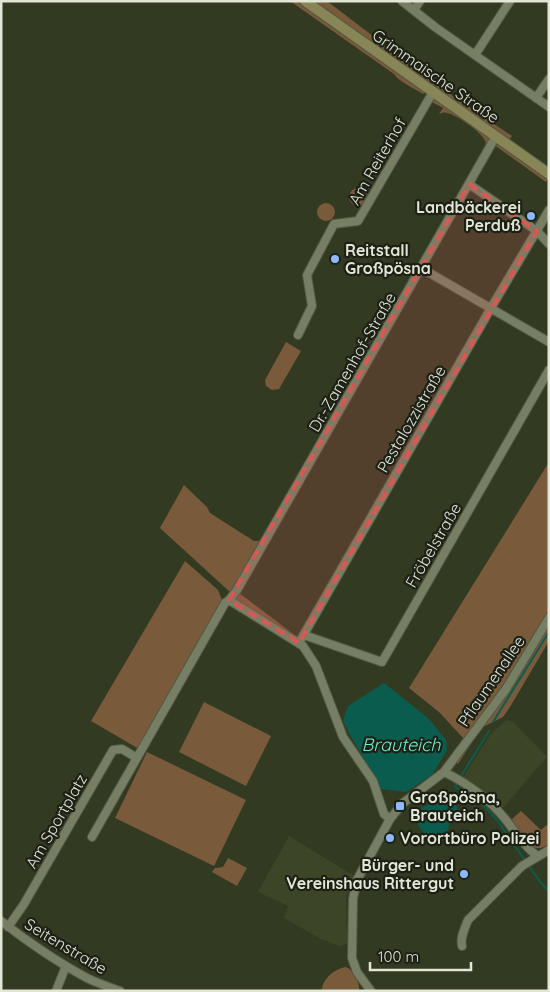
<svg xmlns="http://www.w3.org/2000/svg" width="550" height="992" font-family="Quicksand,sans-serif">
	<rect width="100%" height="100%" fill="#333a22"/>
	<path fill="#3c4525" d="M506 720 512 721 547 757 502 809 488 795 462 779 490 735Z
		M289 836 354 876 346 897 347 944 339 946 321 939 284 918 288 906 258 892Z"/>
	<path fill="#795a3a" d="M290 1H297L425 92 423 94C414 88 399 82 394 74Z
		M312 1H327L437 85 512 136 509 140Z
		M433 98 489 137V143L231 593 160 528 184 485 207 507 210 513 254 541H260L262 539 485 147C486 143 486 142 484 139 481 132 455 114 447 113 443 112 443 113 439 114L443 108 430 101Z
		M498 143 548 179 546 182 493 144Z
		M349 197a9 9 0 1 1 18 0a9 9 0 1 1-18 0Z
		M317 212a9 9 0 1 1 18 0a9 9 0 1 1-18 0Z
		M286 342 301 351 279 389 272 390 266 386 265 380Z
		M549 462V611L500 692 464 739 439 712 409 688Z
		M185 561 218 590 222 600 157 717C149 724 145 739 139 749L91 721Z
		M239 593 296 636 295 637 235 601V597Z
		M549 624V641L510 707 503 717 481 728 458 764 455 762Z
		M204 702 271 736 246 786 179 752Z
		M147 752 246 800 214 866 115 818Z
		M521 811 541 830 549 823V844C530 858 520 834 511 820Z
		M228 858 247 868 237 886 212 872 215 868 223 867Z
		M346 967C354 970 360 982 359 991H322C322 979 334 969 346 967Z"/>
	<path fill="#0a5d4e" d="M384 683 428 718 446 740 447 750 432 775 406 792 381 789C370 765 354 745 343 721L348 706Z
		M443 798 453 800 458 809C456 812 452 816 451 820 446 829 451 838 439 842 426 837 417 828 415 815L421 808Z"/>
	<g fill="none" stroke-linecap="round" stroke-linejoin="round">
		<path stroke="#0a5d4e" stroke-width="2" d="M493 722 549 632
			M460 778 489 731
			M457 782 455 787 482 804 497 820 526 862
			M529 866 541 883 549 891"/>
		<g stroke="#535843" stroke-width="10">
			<path id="minor" d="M402 1 435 27 549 107
				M414 10 420 1
				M475 55 510 1
				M536 98 549 79
				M469 184 537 231 549 244
				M421 268 549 342
				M298 335 312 306 307 275 334 224 358 221 433 92
				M229 600 303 646 316 666 343 737 373 781 384 814 390 819
				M304 635 382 662 549 370
				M299 643 491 308 549 210
				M444 772C469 784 489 799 506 820 517 834 523 845 537 856
				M92 837 225 603 229 600 237 590 496 136
				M1 921C28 942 57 962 87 978 97 983 109 987 120 991
				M8 927 24 904 113 750 122 749 137 758
				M462 946C460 937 465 928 468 920L522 866 549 850
				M56 991 66 966
				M371 991 357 972 352 958 353 899 357 880 390 819 403 803 444 772 506 689 549 618"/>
		</g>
		<g stroke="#535843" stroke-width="12">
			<path id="secondary" d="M305 1 549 174"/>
		</g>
		<use href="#minor" stroke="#767e63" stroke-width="8"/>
		<use href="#secondary" stroke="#888656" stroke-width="10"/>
	</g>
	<path fill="#d95854" fill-opacity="0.2" stroke="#d95854" stroke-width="4" stroke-dasharray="10 6" stroke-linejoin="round" d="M469 184 537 231 299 643 229 600Z"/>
	<g fill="#8eb9fc" stroke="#1d2015" stroke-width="2">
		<circle cx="531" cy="216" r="5"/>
		<circle cx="335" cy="259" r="5"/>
		<rect x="395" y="801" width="10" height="10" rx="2.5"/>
		<circle cx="390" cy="838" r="5"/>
		<circle cx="464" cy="874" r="5"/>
	</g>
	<g text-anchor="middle" stroke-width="4.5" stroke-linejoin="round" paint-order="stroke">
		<g font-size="16" fill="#e2e6d7" stroke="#1d2015">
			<text transform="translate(436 76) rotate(35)" y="6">Grimmaische Straße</text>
			<text transform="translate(377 161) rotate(-60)" y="6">Am Reiterhof</text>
			<text transform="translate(352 362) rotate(-60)" y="6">Dr.-Zamenhof-Straße</text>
			<text transform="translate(411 419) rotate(-60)" y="6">Pestalozzistraße</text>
			<text transform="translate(433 545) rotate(-60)" y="6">Fröbelstraße</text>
			<text transform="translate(491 681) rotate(-56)" y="6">Pflaumenallee</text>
			<text transform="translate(56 821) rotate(-60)" y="6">Am Sportplatz</text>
			<text transform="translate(66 946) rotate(31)" y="6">Seitenstraße</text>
		</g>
		<g font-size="16" font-weight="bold" fill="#e2e6d7" stroke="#1d2015" text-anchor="start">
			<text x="521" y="213" text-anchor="end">Landbäckerei<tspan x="521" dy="18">Perduß</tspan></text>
			<text x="345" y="256">Reitstall<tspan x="345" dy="18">Großpösna</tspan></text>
			<text x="410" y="803">Großpösna,<tspan x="410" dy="18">Brauteich</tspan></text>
			<text x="400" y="844">Vorortbüro Polizei</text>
			<text x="454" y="871" text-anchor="end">Bürger- und<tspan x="454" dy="18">Vereinshaus Rittergut</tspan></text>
		</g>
		<g font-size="18" font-style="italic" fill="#6bf1d3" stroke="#1d2015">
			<text x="401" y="751">Brauteich</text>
		</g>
	</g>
	<rect width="550" height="992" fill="none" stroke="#e2e6d7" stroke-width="5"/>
	<path d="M370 962v8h101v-8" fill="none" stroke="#e2e6d7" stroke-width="2.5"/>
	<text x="378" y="962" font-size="15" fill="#e2e6d7" stroke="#1d2015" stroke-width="4" paint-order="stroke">100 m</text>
</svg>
